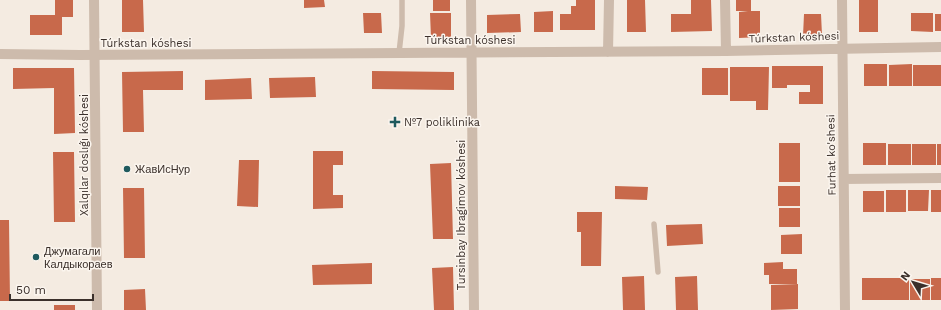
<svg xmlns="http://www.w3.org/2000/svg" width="941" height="310" font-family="'Work Sans',sans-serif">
	<rect width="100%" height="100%" fill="#f4ebe1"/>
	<path fill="#c8694b" d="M55 0H73V17H62V35H30V15H55Z
		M122 0H143L144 32H122Z
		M304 0H324L325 7 304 8Z
		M433 0H450V11H433Z
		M576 0H595V30H560V14H571V6H576Z
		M627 0H645L646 32H627Z
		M691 0H711L712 31 671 32V14H691Z
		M736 0H751V11H760V37L739 38V12L748 11H736Z
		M859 0H878V32H859Z
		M553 11V32H534V12Z
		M363 13H381L382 33H364Z
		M430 13H451V37L431 38Z
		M911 13H933V32L911 31Z
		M520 14 521 32 487 33V15Z
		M804 14H821L822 35 803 36Z
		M935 14H941V31H935Z
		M864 64H887V86H864Z
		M912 64V86H889V65Z
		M913 65H941V86H913Z
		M772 66H823V104H799V92H810V85H787V88H772Z
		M730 67H769L768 110H756V101H730Z
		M13 68H74L75 133 54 134V88L13 89Z
		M702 68H728V95H702Z
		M183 71V90H143L144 132H123L122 72Z
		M372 71 454 72V90L372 89Z
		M315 77 316 97 270 98 269 78Z
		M251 78 252 99 205 100V80Z
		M779 143H800V182H779Z
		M863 143H886V165H863Z
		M888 144H911V165H888Z
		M912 144H936V165H912Z
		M937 144H941V165H937Z
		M313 151H343V165H333V195H343V208L313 209Z
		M53 152H74L75 222H54Z
		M239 160H259L258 207 237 206Z
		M451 163 453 239H433L430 164Z
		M615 186 648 187 647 200 615 199Z
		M778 186H800V206H778Z
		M123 188H144L145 258H124Z
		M886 190H906V212H886Z
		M908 190H929L928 211H908Z
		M931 190H941V212H931Z
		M863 191H884V212H863Z
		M779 208H800V227H779Z
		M577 212H602L601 266H581V232H577Z
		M0 220H9L10 301H0Z
		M702 224 703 244 667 246 666 225Z
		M802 234V254H781V235Z
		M783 262V269H797V284H769V275H764V263Z
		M372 263V284L313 285 312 265Z
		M453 267 454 310H434L432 268Z
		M644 276 645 310H623L622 277Z
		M697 276 698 310H676L675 277Z
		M862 278H909V300H862Z
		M931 278H941V300H931Z
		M910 279H930V300H910Z
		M798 284V309L771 310V285Z
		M145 289 146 310H124V290Z
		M54 305H75V310H54Z"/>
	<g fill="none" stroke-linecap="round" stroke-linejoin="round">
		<path stroke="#cdbbac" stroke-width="5.5" d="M399 53 402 26V0
			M654 224 658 272"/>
		<path stroke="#cdbbac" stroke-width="10" d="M471 0 474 310
			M725 0 726 51
			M842 0 845 310
			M608 52 609 0
			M0 54 80 55 726 51 941 47
			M844 179 941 178"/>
		<path stroke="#cdbbac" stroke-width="10" d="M94 0 97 310"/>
	</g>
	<g fill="#1f5a5e" stroke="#fbf5ee" stroke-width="1.5">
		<path d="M393 116h4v4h4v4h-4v4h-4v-4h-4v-4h4z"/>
		<circle cx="127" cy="169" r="4"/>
		<circle cx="36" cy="257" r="4"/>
	</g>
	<g text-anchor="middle" stroke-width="3" stroke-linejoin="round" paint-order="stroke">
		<g font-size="11" fill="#3b302b" stroke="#fbf5ee">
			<text transform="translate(794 37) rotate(-2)" y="4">Túrkstan kóshesi</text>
			<text x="470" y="44">Túrkstan kóshesi</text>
			<text x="146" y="47">Túrkstan kóshesi</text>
			<text transform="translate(84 155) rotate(-90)" y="4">Xalqılar doslıǵı kóshesi</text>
			<text transform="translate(831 155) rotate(-91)" y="4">Furhat ko'shesi</text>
			<text transform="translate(461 215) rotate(-90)" y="4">Tursinbay Ibragimov kóshesi</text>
		</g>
		<g font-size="11" fill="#3b302b" stroke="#fbf5ee" text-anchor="start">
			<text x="404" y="126">№7 poliklinika</text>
			<text x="135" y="173">ЖавИсНур</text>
			<text x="44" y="255">Джумагали<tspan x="44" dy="13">Калдыкораев</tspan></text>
		</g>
	</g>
	<g transform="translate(913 282) rotate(308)" stroke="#fbf5ee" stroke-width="3" paint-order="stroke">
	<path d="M0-3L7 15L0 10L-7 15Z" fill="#3b302b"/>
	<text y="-6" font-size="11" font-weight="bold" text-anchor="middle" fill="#3b302b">N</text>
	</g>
	<path d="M10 294v6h83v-6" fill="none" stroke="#3b302b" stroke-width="2"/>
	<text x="16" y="294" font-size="12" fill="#3b302b" stroke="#fbf5ee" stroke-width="3" paint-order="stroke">50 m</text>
</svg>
